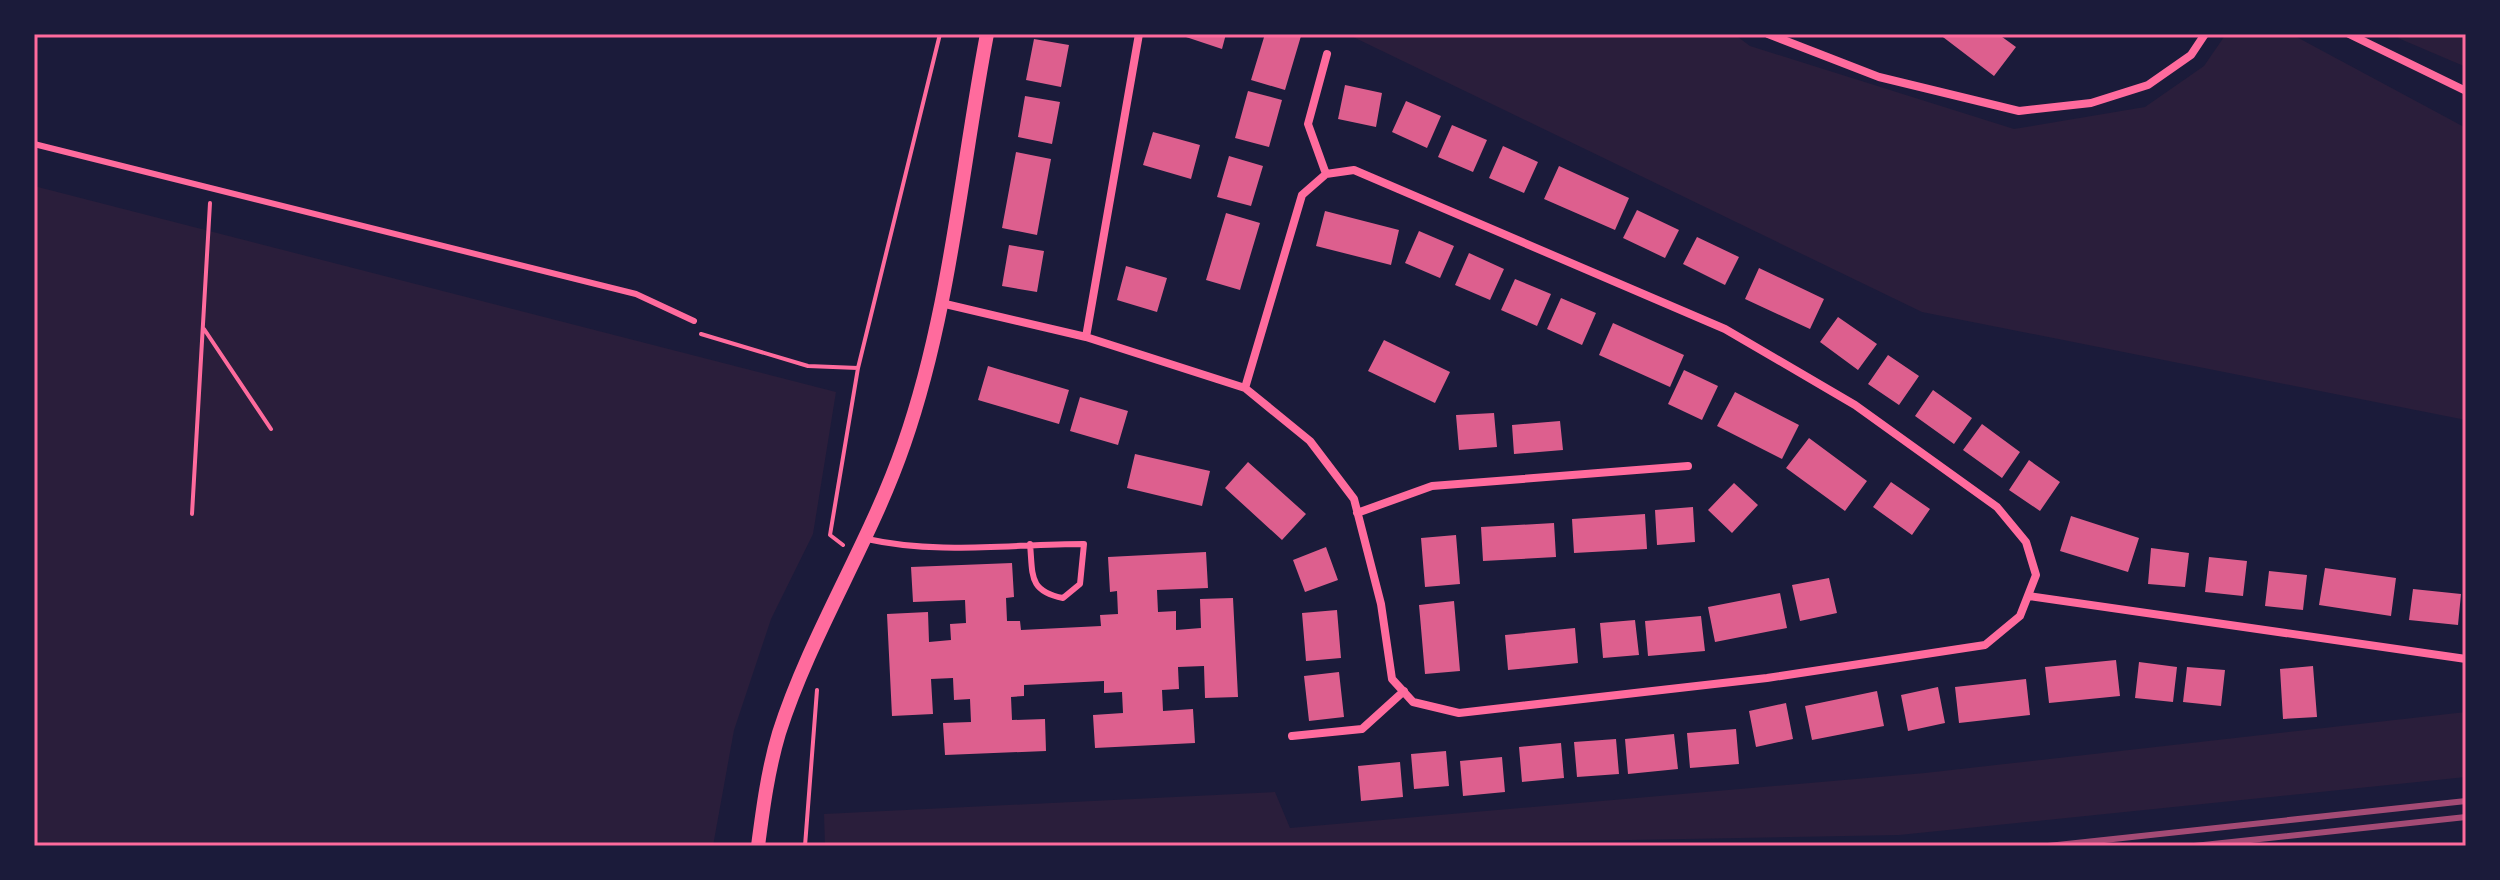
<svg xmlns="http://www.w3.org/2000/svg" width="2500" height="880" font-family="Poppins,sans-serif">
	<rect width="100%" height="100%" fill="#1b1b3a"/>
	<path fill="#2a1e3b" d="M1347 34H1734L1750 46 2014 129 2145 107 2204 66 2226 34H2291L2466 128V420L1922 312Z
		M2400 34H2466V67L2398 38Z
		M34 186 836 392 813 534 771 619 734 730 713 846H34Z
		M2466 712V777L1899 835 1307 846H825L824 814 1275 792 1290 828 1925 773Z"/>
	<path fill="#dd5f8e" d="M1177 34H1226L1222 49Z
		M1265 34 1301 36 1285 90 1251 80Z
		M1939 34H1998L2016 47 1994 76Z
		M1034 39 1069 45 1061 87 1026 80Z
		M1345 85 1382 93 1376 127 1338 119Z
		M1248 91 1282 100 1269 147 1235 138Z
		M1025 96 1060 102 1052 144 1018 137Z
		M1406 101 1441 116 1427 148 1392 132Z
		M1452 125 1487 140 1473 172 1438 157Z
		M1153 132 1200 145 1191 179 1143 165Z
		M1503 146 1538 162 1524 193 1489 178Z
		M1016 152 1051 159 1037 235 1002 228Z
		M1229 156 1263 166 1251 206 1217 197Z
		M1559 166 1629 198 1615 230 1544 199Z
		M1637 210 1679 230 1665 258 1623 238Z
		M1325 211 1399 230 1391 265 1316 246Z
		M1226 213 1260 223 1240 290 1206 280Z
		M1419 231 1454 246 1440 278 1405 263Z
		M1697 237 1739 257 1725 285 1683 264Z
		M1009 245 1044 251 1037 292 1002 286Z
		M1469 253 1504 269 1490 300 1455 285Z
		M1126 266 1167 278 1157 312 1117 300Z
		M1759 268 1824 299 1810 329 1745 299Z
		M1515 279 1551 294 1537 326 1501 310Z
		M1561 298 1596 313 1582 345 1547 329Z
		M1838 317 1877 344 1858 370 1820 342Z
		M1613 323 1684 355 1670 387 1599 355Z
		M1384 340 1450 372 1435 403 1368 371Z
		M1888 355 1919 376 1899 405 1868 384Z
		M988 366 1069 390 1059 424 978 400Z
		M1684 370 1718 386 1702 420 1668 404Z
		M1933 390 1972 418 1954 444 1915 416Z
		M1735 392 1799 425 1782 459 1717 426Z
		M1080 397 1128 411 1118 445 1070 431Z
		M1494 413 1497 447 1459 450 1456 415Z
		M1560 421 1563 450 1514 454 1512 425Z
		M1982 424 2020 452 2002 478 1963 450Z
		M1809 438 1867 481 1845 511 1786 468Z
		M1135 454 1210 471 1202 506 1127 488Z
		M2029 460 2060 482 2040 511 2009 490Z
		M1248 462 1306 514 1282 540 1225 488Z
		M1891 482 1930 509 1912 535 1873 507Z
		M1734 483 1758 505 1732 533 1708 510Z
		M1693 507 1695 542 1657 545 1655 510Z
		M1645 514 1647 549 1574 553 1572 519Z
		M2071 516 2139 538 2128 572 2060 551Z
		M1554 523 1556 557 1483 561 1481 527Z
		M1456 535 1460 584 1425 587 1421 538Z
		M1326 547 1338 580 1305 592 1293 560Z
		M2151 548 2189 553 2185 587 2148 584Z
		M1206 552 1208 588 1157 590 1158 612 1176 611V630L1201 628 1200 599 1233 598 1238 697 1205 698 1204 666 1178 667 1179 689 1162 690 1163 711 1193 709 1195 743 1095 748 1093 715 1123 713 1122 692 1104 693V681L1024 685V696L1011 697 1012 720 1045 719 1046 751 945 755 943 723 971 722 970 699 954 700 953 678 931 679 933 714 892 716 887 614 928 612 929 642 951 640 950 624 966 623 965 600 913 602 911 567 1012 563 1014 597 1006 598 1007 621H1020L1021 630 1101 626 1100 615 1118 614 1117 591 1110 592 1108 557Z
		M2209 557 2247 561 2243 596 2205 592Z
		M2325 568 2396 578 2391 616 2319 605Z
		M2269 571 2307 575 2303 610 2265 606Z
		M1829 578 1837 613 1800 621 1792 585Z
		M2413 589 2461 594 2458 625 2409 620Z
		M1780 593 1787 628 1715 642 1708 607Z
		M1454 601 1460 671 1425 674 1419 605Z
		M1337 610 1341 658 1306 661 1302 613Z
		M1701 616 1705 651 1648 656 1645 621Z
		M1635 620 1639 655 1603 658 1600 623Z
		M1575 628 1578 663 1508 670 1505 635Z
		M2116 660 2120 696 2049 703 2045 667Z
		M2139 662 2177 667 2173 702 2135 698Z
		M2313 666 2317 717 2283 719 2280 669Z
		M2187 667 2225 670 2221 706 2183 702Z
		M1339 672 1344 717 1309 721 1304 676Z
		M2026 679 2030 715 1959 723 1955 687Z
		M1938 687 1945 723 1908 731 1901 695Z
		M1877 691 1884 726 1812 740 1805 706Z
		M1786 703 1793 739 1756 747 1749 711Z
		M1736 729 1739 764 1690 768 1687 733Z
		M1674 734 1678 769 1628 774 1625 739Z
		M1616 739 1619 774 1577 777 1574 742Z
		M1561 743 1564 778 1522 782 1519 747Z
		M1446 751 1449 786 1414 789 1411 754Z
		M1502 757 1505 792 1463 796 1460 761Z
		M1400 762 1403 797 1361 801 1358 766Z"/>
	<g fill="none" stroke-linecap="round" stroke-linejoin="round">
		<path stroke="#ff6b9d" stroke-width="4" d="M204 329 271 429
			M701 334 808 366 858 368
			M192 514 210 203
			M843 545 830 535 858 368 940 34
			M805 846 817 690"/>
		<path stroke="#ff6b9d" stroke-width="6" d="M34 144 636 294 694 321
			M867 539C938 555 1011 544 1084 544L1080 584 1063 598C1028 591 1033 575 1030 544"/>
		<path stroke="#ff6b9d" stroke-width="8" d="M1768 34 1879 77 2019 111 2091 103 2148 85 2191 55 2205 34
			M2349 34 2466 91
			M1326 174 1308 124 1327 54
			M941 303 1086 337 1245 388 1310 441 1354 499 1381 604 1392 679 1413 702 1459 713 1767 678 1985 645 2020 616 2036 575 2026 542 1997 507 1855 405 1725 329 1354 170 1326 174 1302 195 1245 388
			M1086 337 1139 34
			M1357 513 1432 486 1688 466
			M2029 596 2466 659
			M1292 736 1362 729 1404 691"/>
		<path stroke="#ff6b9d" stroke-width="14" d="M758 846C763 808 768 770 779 733 811 633 870 543 904 444 950 312 961 170 987 34"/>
		<path stroke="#a44b75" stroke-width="6" d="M2048 846 2466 801
			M2194 846 2466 817"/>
	</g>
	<rect width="2500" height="880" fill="none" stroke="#1b1b3a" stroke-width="72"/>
	<rect x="36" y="36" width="2428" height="808" fill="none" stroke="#ff6b9d" stroke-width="3"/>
</svg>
